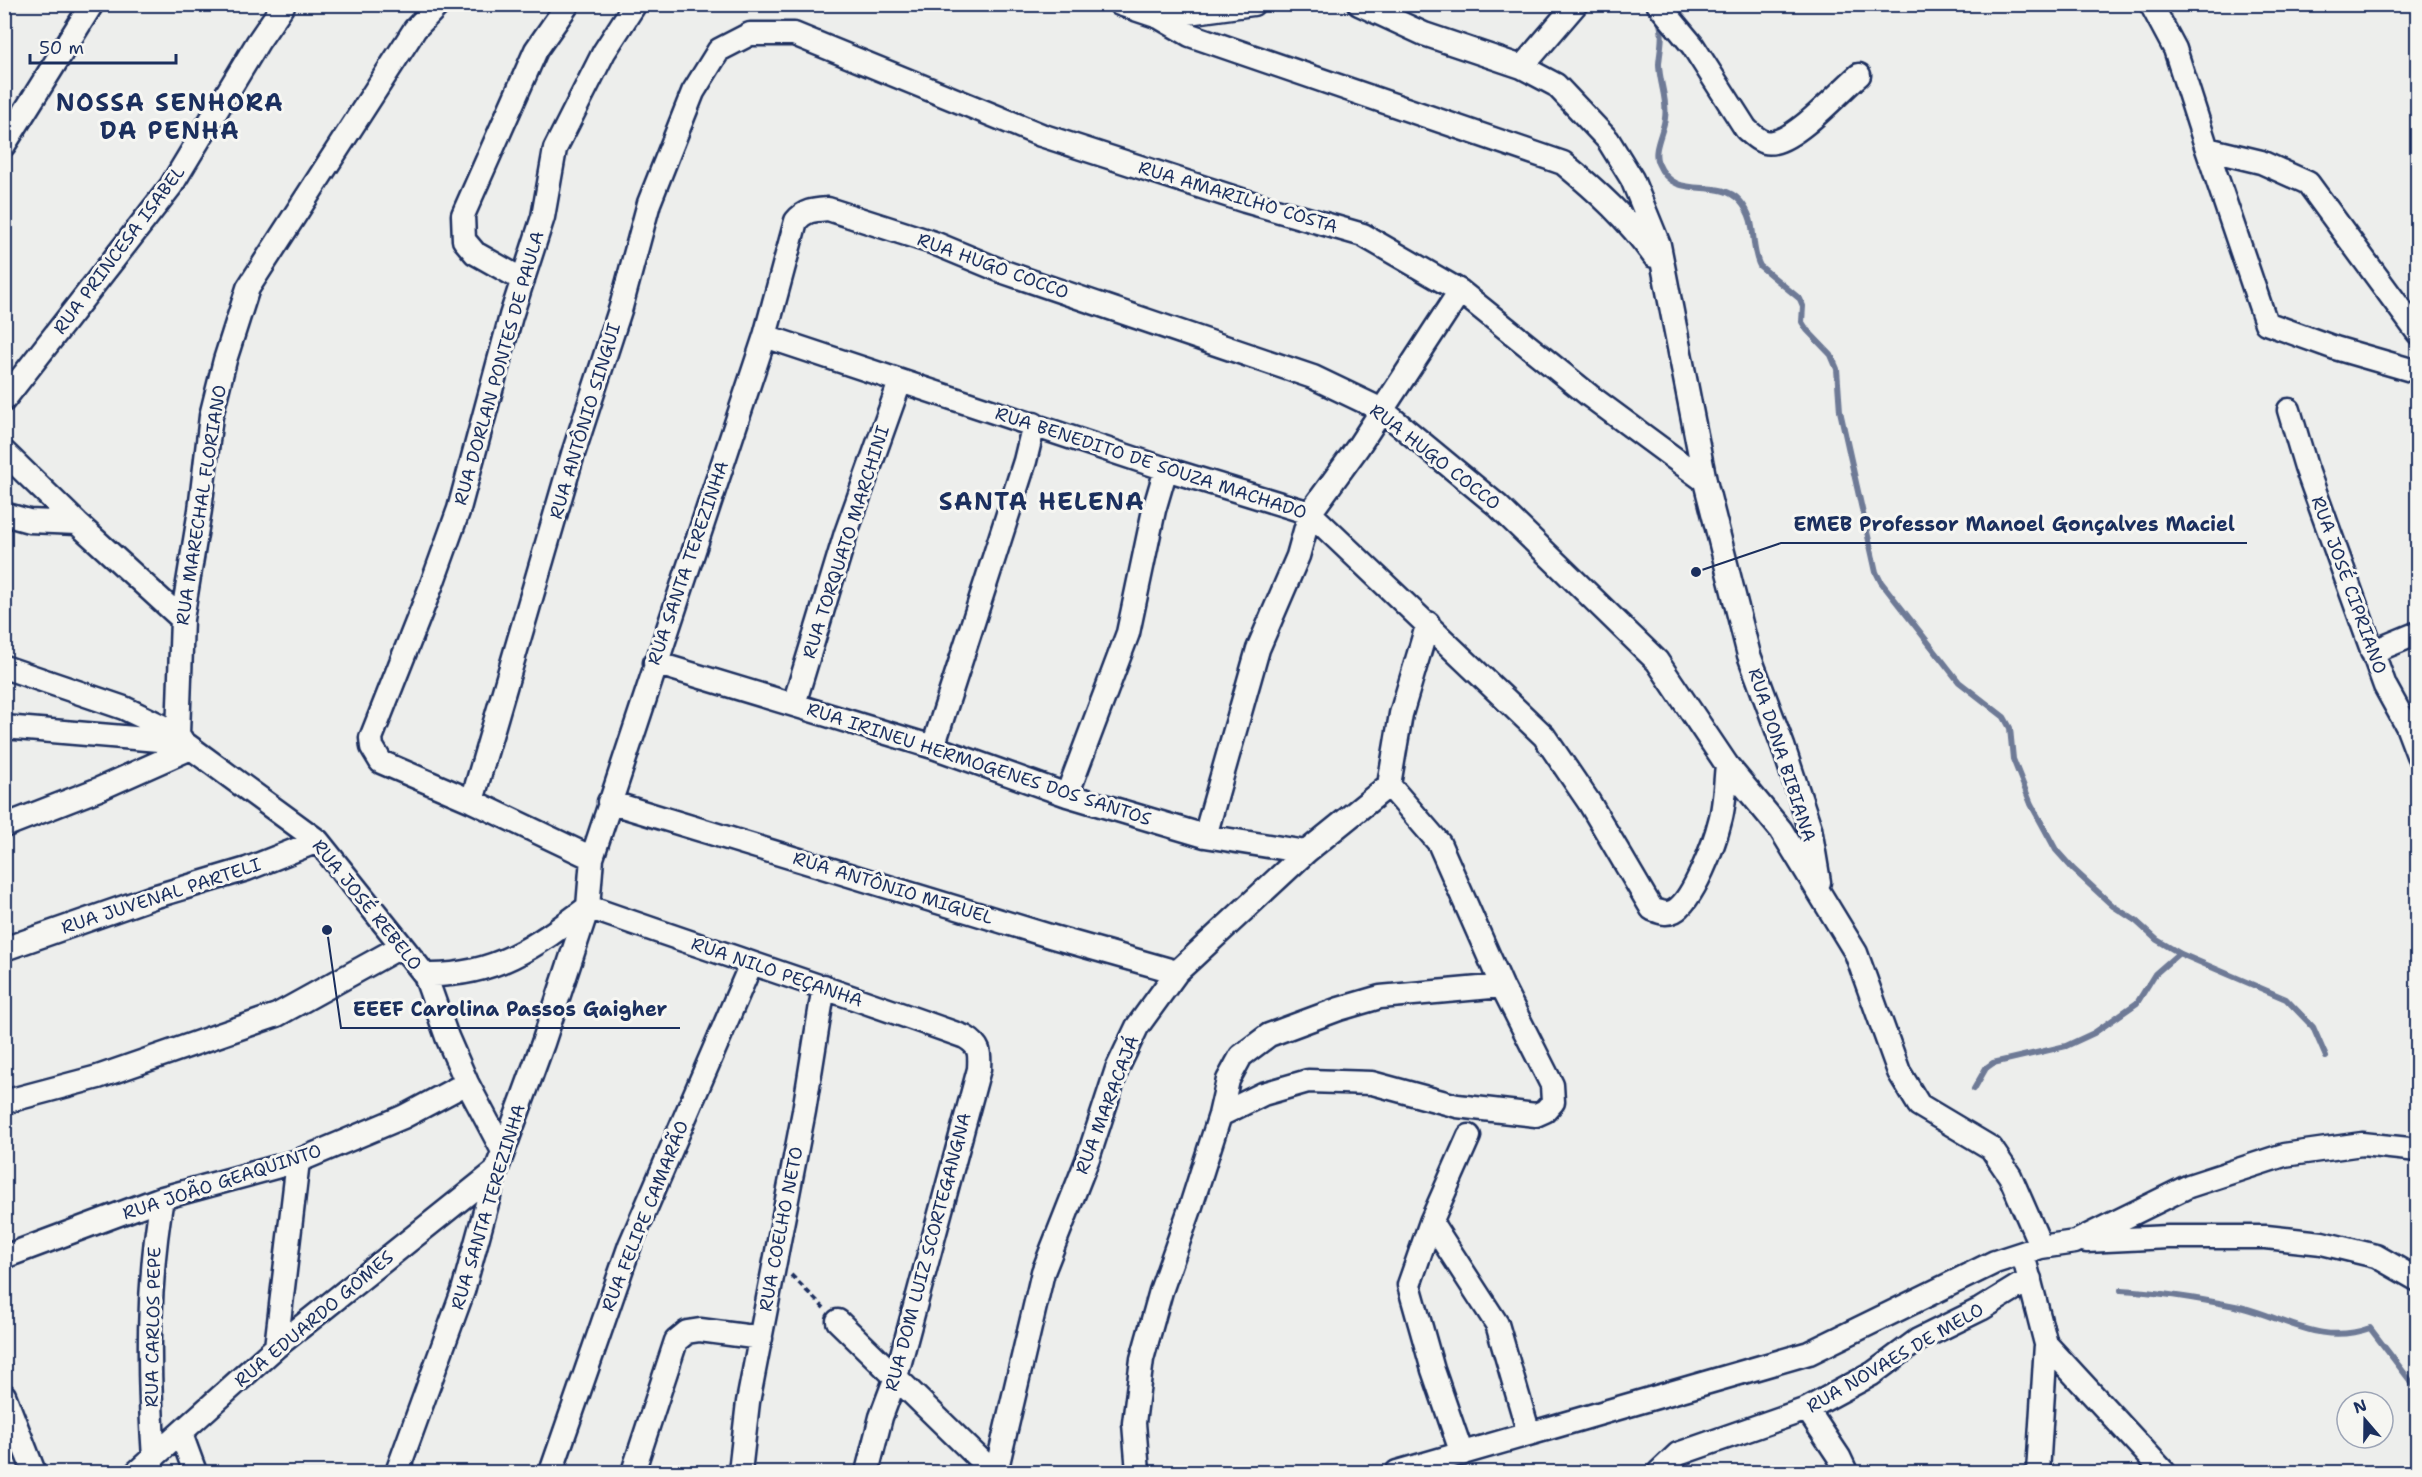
<svg xmlns="http://www.w3.org/2000/svg" width="2422" height="1477" font-family="'Shantell Sans',sans-serif">
	<rect width="100%" height="100%" fill="#edeeec"/>
	<filter id="ink" filterUnits="userSpaceOnUse"><feTurbulence type="fractalNoise" baseFrequency=".0167" numOctaves="2"/><feDisplacementMap in="SourceGraphic" scale="12" xChannelSelector="R" yChannelSelector="G"/><feConvolveMatrix kernelMatrix="1 2 1 2 8 2 1 2 1" color-interpolation-filters="sRGB"/></filter>
	<g filter="url(#ink)">
		<g fill="none" stroke-linecap="round" stroke-linejoin="round">
			<path stroke="#6e7a96" stroke-width="6" d="M1658 19C1665 33 1660 49 1659 64 1659 82 1668 100 1665 118 1664 131 1652 150 1658 163 1675 204 1717 175 1740 201 1759 222 1749 246 1760 266L1800 299 1803 306 1802 322 1807 330 1831 355 1837 369 1840 411 1876 572 1881 582 1959 682 2004 717 2010 728 2013 759 2031 804 2056 850 2073 869 2113 906 2136 921 2157 940 2181 954 2286 999 2313 1027 2326 1057
				M1974 1089 1986 1068 1993 1063 2066 1046 2094 1033 2137 1003 2155 974 2179 953
				M2121 1290C2161 1292 2200 1299 2240 1307 2286 1318 2320 1346 2370 1328L2418 1391"/>
			<g stroke="#1b2f5e" stroke-width="27">
				<path id="minor" d="M439 4 415 29 248 288 225 360 211 416 200 510 182 619 178 734 183 742 318 841 402 946 425 975 447 1037 467 1083 503 1151
					M1120 4 1159 17 1190 35 1563 163C1597 191 1628 219 1654 256
					M1359 4 1424 34 1522 67 1556 85 1608 140 1632 179 1659 245 1705 481 1749 655 1783 746 1810 828 1819 882
					M1658 4 1693 46 1746 129C1754 136 1762 145 1774 142 1799 137 1838 93 1859 75
					M2151 4 2175 49 2207 149 2261 162 2308 183 2418 333
					M1159 17 1253 4
					M1522 67 1576 4
					M4 145 92 4
					M2207 149 2266 323 2335 348 2418 372
					M523 280 475 253 464 240 463 215 536 50 568 4
					M765 336 1166 469 1310 513 1544 736 1589 802 1652 909C1660 912 1666 915 1674 911 1693 901 1715 842 1720 821 1725 804 1725 783 1727 765
					M4 400 171 186 258 42 284 4
					M2289 410 2306 467 2385 686 2407 726 2418 755
					M4 452 77 523 182 619
					M4 514 29 521 77 523
					M2372 652 2418 633
					M655 663 933 747 1067 795 1205 836 1306 852
					M4 667 124 708 178 734
					M794 704 846 533 900 382
					M4 727 182 742
					M933 747 1025 461 1034 424
					M1067 795 1128 633 1154 510 1166 469
					M472 801 573 454 621 307 649 203 693 92 719 50 750 34H794L1041 135 1245 201 1363 235 1460 291 1590 396 1705 481
					M609 802 1053 937 1177 972
					M4 826 99 789 191 748
					M1205 836 1258 649 1298 556 1310 513 1358 447 1460 291
					M592 858 472 801 381 762 372 747 371 738 432 584 459 509 511 316 543 217 555 149 604 52 635 4
					M588 907C713 951 840 992 965 1037 980 1046 980 1052 979 1069L896 1377 881 1417 867 1472
					M4 949 153 897 247 869 318 841
					M425 975C494 977 535 947 588 907
					M4 1102 98 1077 277 1015 402 946
					M1220 1115 1263 1094 1308 1081 1372 1083 1457 1106 1536 1115 1545 1111 1553 1102 1552 1085 1502 986 1439 843 1389 785
					M1469 1136 1431 1222 1497 1324 1529 1434
					M1431 1222 1409 1285 1433 1370 1462 1454
					M2086 1241 2168 1237H2266L2322 1243 2376 1256 2418 1280
					M4 1257 162 1198 298 1161 403 1117 467 1083
					M2026 1266 2046 1344 2038 1472
					M838 1321 993 1472
					M2046 1344 2164 1472
					M276 1347 298 1161
					M4 1395 34 1472
					M1807 1409 1839 1457 1846 1472
					M181 1434 195 1472
					M154 1458C148 1371 147 1284 162 1198
					M137 1472 276 1347 496 1171
					M397 1472 463 1291 496 1171 543 1043 588 907 592 858 765 336 796 221C805 210 814 210 828 209L934 243 1004 272 1313 377 1382 410 1498 506 1657 661 1727 765 1781 830 1856 953 1899 1072 1919 1105 1991 1148 2010 1176 2041 1247
					M551 1472 630 1245 751 964
					M633 1472 676 1341 687 1332 700 1330 761 1338
					M740 1472 748 1402 804 1111 824 986
					M996 1472 1043 1272 1088 1158 1117 1069 1137 1027 1177 972 1306 852 1389 785 1401 714 1428 623
					M1138 1472 1134 1423 1142 1359 1161 1291 1191 1206 1220 1115 1228 1080 1241 1056 1269 1035 1339 1009 1380 997 1502 986
					M1397 1472 1809 1353 1995 1262 2041 1247 2075 1242 2189 1186 2284 1155 2362 1144 2418 1150
					M1659 1472 1678 1454 1807 1409 1872 1374 1918 1340 1981 1309 2030 1279"/>
			</g>
			<path stroke="#1b2f5e" stroke-width="4" stroke-dasharray="6 4.5" stroke-linecap="butt" d="M791 1275 824 1308"/>
			<use href="#minor" stroke="#f6f6f2" stroke-width="22"/>
		</g>
	</g>
	<g text-anchor="middle" stroke-width="6" stroke-linejoin="round" paint-order="stroke">
		<g font-size="18" fill="#1b2f5e" stroke="#f6f6f2">
			<text transform="translate(1238 197) rotate(17)" y="6">RUA AMARILHO COSTA</text>
			<text transform="translate(119 250) rotate(-53)" y="6">RUA PRINCESA ISABEL</text>
			<text transform="translate(993 266) rotate(20)" y="6">RUA HUGO COCCO</text>
			<text transform="translate(499 368) rotate(-74)" y="6">RUA DORLAN PONTES DE PAULA</text>
			<text transform="translate(585 421) rotate(-73)" y="6">RUA ANTÔNIO SINGUI</text>
			<text transform="translate(1435 457) rotate(38)" y="6">RUA HUGO COCCO</text>
			<text transform="translate(1151 463) rotate(18)" y="6">RUA BENEDITO DE SOUZA MACHADO</text>
			<text transform="translate(201 505) rotate(-81)" y="6">RUA MARECHAL FLORIANO</text>
			<text transform="translate(846 542) rotate(-72)" y="6">RUA TORQUATO MARCHINI</text>
			<text transform="translate(688 563) rotate(-71)" y="6">RUA SANTA TEREZINHA</text>
			<text transform="translate(2349 585) rotate(70)" y="6">RUA JOSÉ CIPRIANO</text>
			<text transform="translate(1782 755) rotate(72)" y="6">RUA DONA BIBIANA</text>
			<text transform="translate(979 764) rotate(18)" y="6">RUA IRINEU HERMOGENES DOS SANTOS</text>
			<text transform="translate(893 888) rotate(17)" y="6">RUA ANTÔNIO MIGUEL</text>
			<text transform="translate(161 896) rotate(-18)" y="6">RUA JUVENAL PARTELI</text>
			<text transform="translate(367 905) rotate(51)" y="6">RUA JOSÉ REBELO</text>
			<text transform="translate(777 972) rotate(19)" y="6">RUA NILO PEÇANHA</text>
			<text transform="translate(1107 1105) rotate(-69)" y="6">RUA MARACAJÁ</text>
			<text transform="translate(222 1182) rotate(-18)" y="6">RUA JOÃO GEAQUINTO</text>
			<text transform="translate(488 1207) rotate(-73)" y="6">RUA SANTA TEREZINHA</text>
			<text transform="translate(645 1216) rotate(-68)" y="6">RUA FELIPE CAMARÃO</text>
			<text transform="translate(781 1229) rotate(-79)" y="6">RUA COELHO NETO</text>
			<text transform="translate(928 1252) rotate(-75)" y="6">RUA DOM LUIZ SCORTEGANGNA</text>
			<text transform="translate(314 1319) rotate(-40)" y="6">RUA EDUARDO GOMES</text>
			<text transform="translate(153 1327) rotate(-89)" y="6">RUA CARLOS PEPE</text>
			<text transform="translate(1895 1358) rotate(-30)" y="6">RUA NOVAES DE MELO</text>
		</g>
		<g font-size="24" font-weight="bold" letter-spacing="1.5" fill="#1b2f5e" stroke="#f6f6f2">
			<text x="170" y="111">NOSSA SENHORA<tspan x="170" dy="28">DA PENHA</tspan></text>
			<text x="1042" y="510">SANTA HELENA</text>
		</g>
	</g>
	<path fill="none" stroke="#1b2f5e" stroke-width="2" d="M1696 572L1781 543H2247M327 930L341 1028H680"/>
	<g fill="#1b2f5e" stroke="#f6f6f2" stroke-width="2">
		<circle cx="1696" cy="572" r="6"/>
		<circle cx="327" cy="930" r="6"/>
	</g>
	<g font-size="20" text-anchor="middle" font-weight="bold" fill="#1b2f5e" stroke="#f6f6f2" stroke-width="6" stroke-linejoin="round" paint-order="stroke">
		<text x="2014" y="531">EMEB Professor Manoel Gonçalves Maciel</text>
		<text x="510" y="1016">EEEF Carolina Passos Gaigher</text>
	</g>
	<rect width="2422" height="1477" fill="none" stroke="#f6f6f2" stroke-width="24"/>
	<rect x="12" y="12" width="2398" height="1453" fill="none" stroke="#1b2f5e" stroke-width="2" filter="url(#ink)"/>
	<g transform="translate(2365 1420) rotate(340)"><circle r="28" fill="#f6f6f2" stroke="#9ea6b7" stroke-width="1.5"/>
	<path d="M0-4.5L10 22L0 15L-10 22Z" fill="#1b2f5e"/>
	<text y="-9" font-size="16" font-weight="bold" text-anchor="middle" fill="#1b2f5e">N</text>
	</g>
	<path d="M30 54v9h146v-9" fill="none" stroke="#1b2f5e" stroke-width="3"/>
	<text x="39" y="54" font-size="18" fill="#1b2f5e" stroke="#f6f6f2" stroke-width="4.5" paint-order="stroke">50 m</text>
</svg>
